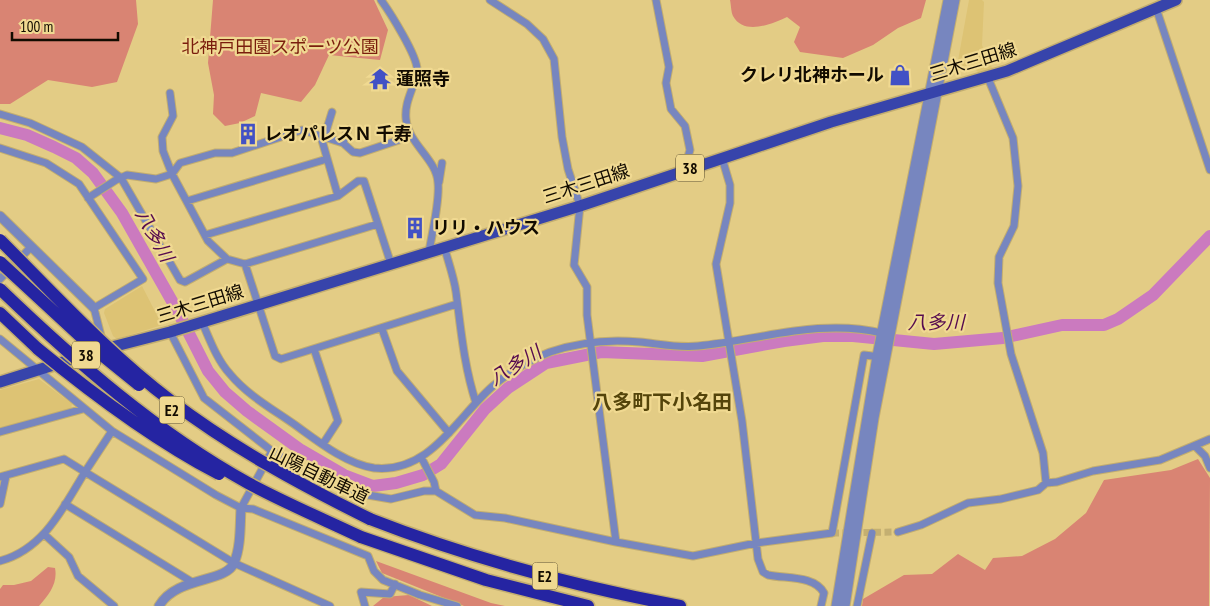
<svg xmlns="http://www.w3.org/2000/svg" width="1210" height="606" font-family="'PT Sans Narrow','Noto Sans JP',sans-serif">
	<rect width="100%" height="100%" fill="#e3cc85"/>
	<path fill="#ddc374" d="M969 0H982L984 2 982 45 989 64 993 68 979 73 972 66H957Z
		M142 286 162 325 117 339 113 336 104 313 105 309Z
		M39 379 72 404 71 409 0 429V390Z"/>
	<path fill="#d98473" d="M0 0H136L138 24 117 82 92 87 48 80 10 104H0Z
		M213 0H374L388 30 380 60 329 55 315 85 301 102 261 93 255 116 240 123 225 126 213 114 214 95 208 63Z
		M730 0H926L921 18 898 28 873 45 843 58 800 52 794 42 800 27 787 17C772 24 744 36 733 16 731 12 731 4 730 0Z
		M1198 459 1210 478 1209 606H862L863 599 904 575 932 574 958 554 985 570 993 558 1022 556 1055 539 1086 513 1104 480 1171 470Z
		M376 561 491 603 505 606H464L382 573Z
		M48 567 55 568C58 583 49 595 39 606H0V589L3 585H14L31 581Z
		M409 595 432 606H373L384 597Z"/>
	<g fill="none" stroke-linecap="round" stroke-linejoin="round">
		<path stroke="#cb7abf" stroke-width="12" d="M0 128 27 135 54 147 76 158 93 173 122 213 177 310 208 371 225 392 247 411 301 450 344 475 373 486 396 483 423 475 441 464 485 409 508 388 546 363 601 352 702 356 784 341 823 336H853L934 344 1003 338 1062 325H1104L1118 319 1153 295 1210 236"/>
		<path stroke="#c4af71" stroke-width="7" stroke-dasharray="7 3.5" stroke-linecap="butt" d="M832 533 898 532"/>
		<g stroke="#c2ad70" stroke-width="9">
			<path id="minor" d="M381 0C389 11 419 58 417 71 415 87 404 101 406 119 408 144 437 159 438 183 440 201 432 233 429 252
				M490 0 527 24 543 39 554 59 562 137 568 169 580 206 574 265 587 287V315L616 542
				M656 0 669 67 666 83 671 109 685 126 690 150 684 170
				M1156 8 1210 170
				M988 78 1013 138 1018 186 1014 226 999 257 998 283 1011 354 1043 453 1046 483
				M170 93 173 116 162 137 163 151 172 174 208 241 227 259
				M0 114 30 123 82 147 121 178 180 280 185 282 227 259 245 264 275 356 281 359 457 304
				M321 137 338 196 358 181H364L391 264
				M324 138 332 112
				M343 143 348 129
				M0 148 46 163 79 184 143 279 94 308 102 340
				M722 158 730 185V203L716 264 742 421 758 559 763 572 768 575C786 579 814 575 824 593L821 606
				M439 182 442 163
				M88 198 116 180 127 175 156 179 172 174 180 163 215 153H232L302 130 343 143 353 152 360 153 411 136
				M187 201 327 159
				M205 235 338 196
				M444 246C448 261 454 277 456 292 461 330 464 366 476 403
				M245 264 378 224
				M0 279 31 247
				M202 322C210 340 217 360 230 374 248 396 276 411 298 427 320 443 347 464 374 468 430 474 457 417 493 386 509 372 530 360 550 352 579 342 609 339 640 342 660 344 678 348 698 346 760 340 820 318 882 333
				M382 329 397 371 449 433
				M170 332 204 398 272 451 331 483 356 493 391 499 424 491H436L475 515 505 518 616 542 693 556 756 543 832 533 864 355 881 357
				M0 339 112 431 216 495 241 508 253 509 368 556 374 571 383 580 420 595 457 606
				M314 349 338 421 323 444
				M0 432 83 409
				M1195 446 1205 456 1210 468
				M421 457 434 482 436 491
				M0 477 64 459 85 472 112 431
				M0 504 6 476
				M65 504 192 582
				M241 508 272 451
				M898 532 921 525 968 503 1001 499 1038 490 1046 483 1057 482 1093 471 1160 460 1210 439
				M45 535 69 557 78 576 114 606
				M0 561C44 549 63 508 85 472L234 563 330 606
				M365 606 361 592 390 594 395 584
				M857 606 872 533"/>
		</g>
		<g stroke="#c2ad70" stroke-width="11">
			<path id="tertiary" d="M0 216 94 308
				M159 606C176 576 226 583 234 563 241 547 240 525 241 508
				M836 606 877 356 948 0
				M845 606 874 418 955 0"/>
		</g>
		<g stroke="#c2ad70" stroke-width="14">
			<path id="primary" d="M0 382 104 349 170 332 580 206 831 122 1007 71 1176 0"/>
		</g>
		<g stroke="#c2ad70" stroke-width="15">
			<path id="motorway" d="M0 313 38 349
				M370 519C470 558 574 586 680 606
				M361 537 486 580 588 606"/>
		</g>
		<use href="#minor" stroke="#7786bf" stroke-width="7"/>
		<use href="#tertiary" stroke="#7786bf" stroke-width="9"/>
		<use href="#primary" stroke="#3744ab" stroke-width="11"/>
		<use href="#motorway" stroke="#2524a2" stroke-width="12"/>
		<g stroke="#c2ad70" stroke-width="15" stroke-linecap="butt">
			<path id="motorway-bridge" d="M0 240C55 295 109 354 171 401 233 448 301 485 370 519
				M0 262 92 347 139 385
				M0 289C75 361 156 432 248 483 285 503 323 519 361 537
				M38 349C95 396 154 440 219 474"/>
		</g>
		<use href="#motorway-bridge" stroke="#2524a2" stroke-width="12"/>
	</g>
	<defs>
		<g id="shop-bare" transform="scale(1.725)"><path d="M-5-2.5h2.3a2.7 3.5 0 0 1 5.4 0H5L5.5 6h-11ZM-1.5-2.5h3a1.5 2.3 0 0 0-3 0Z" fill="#4251c5" stroke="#f0d991" stroke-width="2.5" paint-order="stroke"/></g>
		<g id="temple-bare" transform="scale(1.725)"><path d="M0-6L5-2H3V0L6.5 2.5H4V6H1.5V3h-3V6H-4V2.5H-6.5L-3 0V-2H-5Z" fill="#4251c5" stroke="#f0d991" stroke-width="2.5" paint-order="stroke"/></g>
		<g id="building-bare" transform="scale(1.725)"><path d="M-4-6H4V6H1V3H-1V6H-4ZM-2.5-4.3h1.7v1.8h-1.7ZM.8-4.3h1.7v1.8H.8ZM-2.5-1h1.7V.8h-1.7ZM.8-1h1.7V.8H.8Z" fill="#4251c5" stroke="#f0d991" stroke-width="2.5" paint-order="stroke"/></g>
	</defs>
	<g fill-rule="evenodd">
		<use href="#shop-bare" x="900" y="75"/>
		<use href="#temple-bare" x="380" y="79"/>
		<use href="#building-bare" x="248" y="134"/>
		<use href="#building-bare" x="415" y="228"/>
	</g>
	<g text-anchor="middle" stroke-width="4.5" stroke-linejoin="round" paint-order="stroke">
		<g fill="#f0d991" stroke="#55492c" stroke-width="1">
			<rect x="676" y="154.5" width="28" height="27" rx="4"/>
			<rect x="72" y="341.5" width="28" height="27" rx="4"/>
			<rect x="159.5" y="396.5" width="25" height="27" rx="4"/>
			<rect x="532.5" y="562.5" width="25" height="27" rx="4"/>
		</g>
		<g font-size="16" font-weight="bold" fill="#120b00">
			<text x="690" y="174">38</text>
			<text x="86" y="361">38</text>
			<text x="172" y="416">E2</text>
			<text x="545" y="582">E2</text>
		</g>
		<g font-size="18" fill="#7a1d0d" stroke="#f0d991">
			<text x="280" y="53">北神戸田園スポーツ公園</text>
		</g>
		<g font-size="18" fill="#120b00" stroke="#f0d991">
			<text transform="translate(973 62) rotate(-17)" y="6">三木三田線</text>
			<text transform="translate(586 184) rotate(-18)" y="6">三木三田線</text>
			<text transform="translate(200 304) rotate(-17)" y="6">三木三田線</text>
			<text transform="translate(319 475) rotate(26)" y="6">山陽自動車道</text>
		</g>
		<g font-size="18" font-weight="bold" fill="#120b00" stroke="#f0d991" text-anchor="start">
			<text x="884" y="81" text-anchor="end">クレリ北神ホール</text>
			<text x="396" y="85">蓮照寺</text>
			<text x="264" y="140">レオパレスＮ 千寿</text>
			<text x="432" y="234">リリ・ハウス</text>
		</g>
		<g font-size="19" font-style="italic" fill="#550b4f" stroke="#f0d991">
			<text transform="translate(155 235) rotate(61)" y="7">八多川</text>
			<text x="936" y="329">八多川</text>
			<text transform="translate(515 365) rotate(-32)" y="7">八多川</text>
		</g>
		<g font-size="20" font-weight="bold" fill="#54440a" stroke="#f0d991">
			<text x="662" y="409">八多町下小名田</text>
		</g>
	</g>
	<path d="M12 32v8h106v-8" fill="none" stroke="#120b00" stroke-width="2.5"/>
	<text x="20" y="32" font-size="15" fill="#120b00" stroke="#f0d991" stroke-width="4" paint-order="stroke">100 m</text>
</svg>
